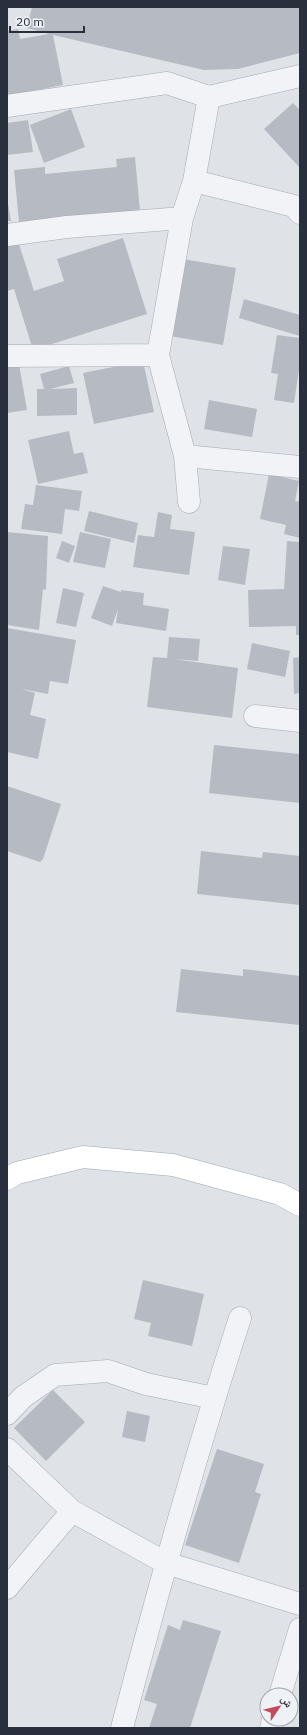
<svg xmlns="http://www.w3.org/2000/svg" width="307" height="1735" font-family="'IBM Plex Sans','Noto Naskh Arabic',sans-serif">
	<rect width="100%" height="100%" fill="#dfe2e7"/>
	<path fill="#b6bbc3" d="M32 7H300V53L238 69 204 70 53 35 63 85 7 96V31L18 29 20 39 49 34 27 28Z
		M293 103 300 110V168L264 129Z
		M71 109 85 147 44 163 30 125Z
		M28 120 33 152 7 155V123Z
		M135 157 140 211 19 222 14 170 45 167V174L117 167 116 159Z
		M7 198 11 221H7Z
		M17 238 34 291 64 281 57 259 123 238 147 314 33 350 14 289 7 291V241Z
		M183 259 236 268 223 345 170 336Z
		M244 299 300 315V336L239 318Z
		M277 335 300 338V363L294 403 274 400 278 374 271 373Z
		M143 361 154 412 94 424 83 373Z
		M19 364 27 410 7 413V366Z
		M69 366 74 383 50 389 77 388V415L37 416V389H44L40 374Z
		M209 400 257 409 252 437 204 429Z
		M69 431 74 454 83 452 88 473 38 484 28 440Z
		M269 474 299 481 295 501 300 502V538L284 534 286 525 260 519Z
		M36 485 82 491 79 511 65 509 62 534 21 529 25 504 33 505Z
		M89 511 138 523 134 543 84 531Z
		M158 512 172 515 170 529 195 532 189 575 133 567 138 535 154 537Z
		M7 532 48 536 46 590 43 589 39 630 7 625Z
		M80 532 111 539 105 568 73 562Z
		M62 541 75 546 69 563 56 558Z
		M287 541 300 542V635H296V626L249 627 248 590 284 589Z
		M223 546 250 549 245 585 218 580Z
		M103 586 121 592V590L144 593 143 605 169 609 166 631 116 623 118 609 112 626 91 618Z
		M63 588 84 593 76 627 56 623Z
		M7 628 76 640 68 684 50 681 48 694 21 689 35 693 30 715 46 719 38 759 7 752Z
		M169 637 200 639 198 661 173 659 238 668 232 718 147 707 153 657 167 658Z
		M252 643 290 651 285 677 247 669Z
		M300 657V693L294 694 293 658Z
		M214 745 300 754V803L209 793Z
		M7 786 61 804 43 859 40 862 7 851Z
		M201 851 262 858 263 852 300 856V905L197 894Z
		M181 969 243 976V969L300 976V1025L176 1012Z
		M143 1280 204 1294 192 1346 148 1336 151 1323 134 1319Z
		M53 1390 85 1422 46 1461 14 1428Z
		M127 1411 150 1416 145 1442 122 1437Z
		M217 1449 264 1464 255 1492 261 1494 239 1563 185 1545Z
		M183 1620 221 1631 190 1728H149L157 1704 144 1700 168 1625 180 1630Z"/>
	<g fill="none" stroke-linecap="round" stroke-linejoin="round">
		<g stroke="#a5a9b1" stroke-width="23">
			<path id="minor" d="M7 106 167 83 209 97 300 76
				M194 181 294 206 300 213
				M7 235 67 227 182 218
				M7 356 158 355
				M185 456 300 467
				M189 502 185 456 158 355 182 218 194 181 209 97
				M255 716 300 721
				M7 1414 23 1397 55 1375 108 1371 146 1384 214 1398
				M7 1449 72 1511 7 1588
				M72 1511 166 1563 300 1604
				M280 1695 300 1629
				M122 1728C158 1590 196 1453 240 1318
				M271 1728 273 1719"/>
		</g>
		<g stroke="#9fa6b2" stroke-width="23">
			<path id="major" d="M7 1179 17 1173 83 1157 173 1165 280 1194 300 1205"/>
		</g>
		<use href="#minor" stroke="#f1f3f6" stroke-width="22"/>
		<use href="#major" stroke="#fff" stroke-width="22"/>
	</g>
	<rect width="307" height="1735" fill="none" stroke="#292f3d" stroke-width="16"/>
	<g transform="translate(279 1707) rotate(55)"><circle r="19" fill="#eef1f5" stroke="#9fa3ab"/>
	<path d="M0-3L7 15L0 10L-7 15Z" fill="#c44b59"/>
	<text y="-6" font-size="11" font-weight="bold" text-anchor="middle" fill="#292f3d">ش</text>
	</g>
	<path d="M10 26v6h74v-6" fill="none" stroke="#292f3d" stroke-width="2"/>
	<text x="16" y="26" font-size="12" fill="#292f3d" stroke="#eef1f5" stroke-width="3" paint-order="stroke">20 m</text>
</svg>
